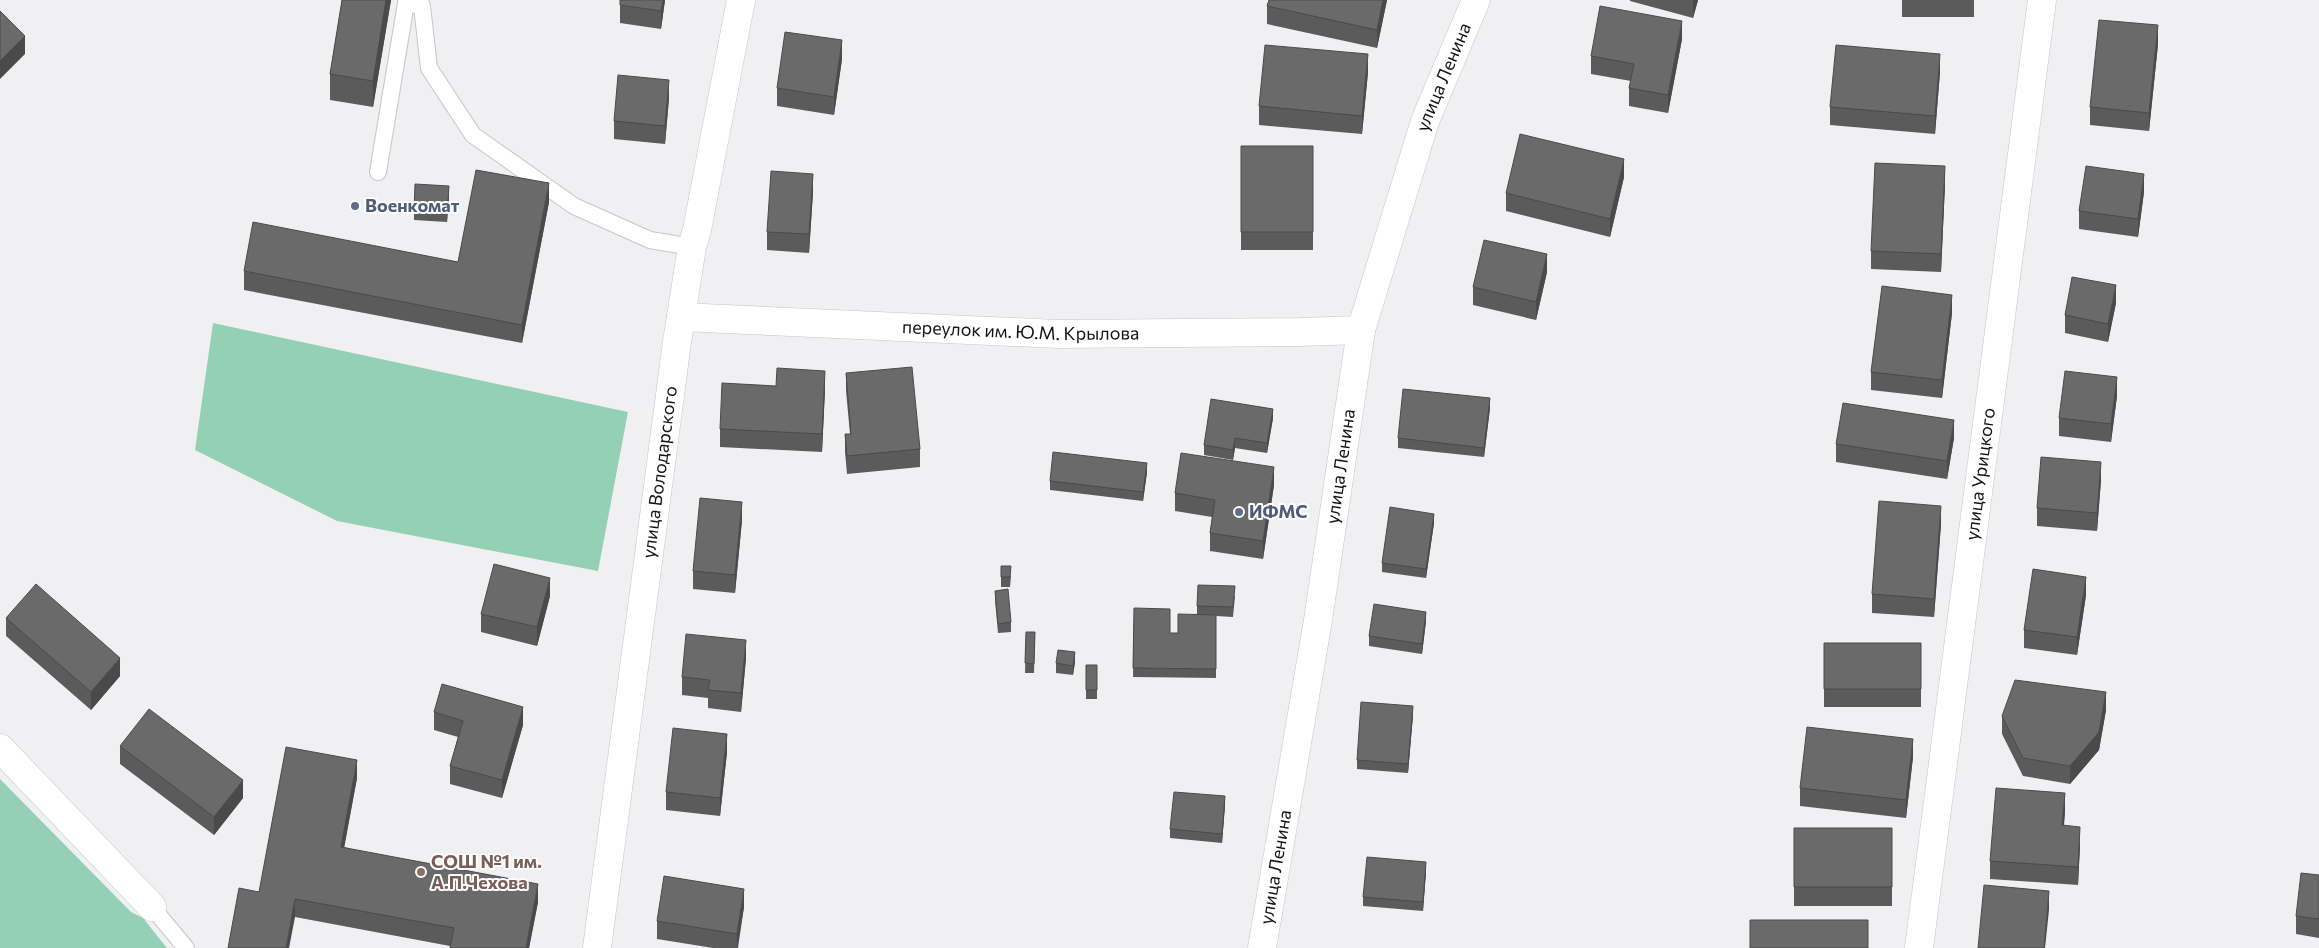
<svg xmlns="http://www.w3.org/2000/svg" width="2319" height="948" font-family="Commissioner,sans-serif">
	<rect width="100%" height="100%" fill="#f0f0f2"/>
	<path fill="#94d1b4" d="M213 323 628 412 598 571 337 521 195 450Z
		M0 779 131 912 143 918 167 948H0Z"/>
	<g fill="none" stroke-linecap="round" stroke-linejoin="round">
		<g stroke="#c6c6c8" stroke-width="18">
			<path id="service" d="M378 172 406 3 422 6 429 68 473 135 574 206 650 240 692 247
				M152 907 186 948"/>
		</g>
		<g stroke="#c6c6c8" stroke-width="29">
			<g id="minor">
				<path id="s1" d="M681 317 1058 334 1299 332 1361 330"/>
				<path d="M0 748 152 907"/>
				<path id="s2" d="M597 948 677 342 692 247 697 230 741 0"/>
			</g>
		</g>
		<g stroke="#c6c6c8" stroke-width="29">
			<g id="tertiary">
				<path id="s3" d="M1262 948 1318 620 1361 330 1425 121 1476 0"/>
				<path id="s4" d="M1919 948 2042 0"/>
			</g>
		</g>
		<use href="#service" stroke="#fff" stroke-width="16"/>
		<use href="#minor" stroke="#fff" stroke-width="28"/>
		<use href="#tertiary" stroke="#fff" stroke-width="28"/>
	</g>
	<path fill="#5c5b5c" d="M342 0H391L373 107 330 100V74Z
		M665 0 661 29 620 23V5Z
		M1269 0H1387L1377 48 1267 24V6Z
		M1630 0H1698L1693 18 1630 1Z
		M1902 0H1974V17H1902Z
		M1682 39 1668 113 1629 106V88L1631 81 1591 74V56Z
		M2158 44 2149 131 2090 125V107Z
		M842 59 834 115 777 106V88Z
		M1368 72 1362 134 1259 125V106Z
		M1940 72 1935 134 1830 125V107Z
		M669 98 665 144 614 139V121Z
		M1241 146H1313V250H1241Z
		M1624 177 1610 237 1506 211V193Z
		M1945 184 1941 272 1871 269V251Z
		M813 192 809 253 767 250V232Z
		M2144 192 2138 237 2079 229V211Z
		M449 195 447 222 414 220V211Z
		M549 202 522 343 244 290V271L458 262Z
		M1547 272 1536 320 1473 305V287Z
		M2116 303 2108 342 2065 333V315Z
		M1952 313 1942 398 1871 390V372Z
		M846 373 920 449V467L847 474 845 452V434H850L846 391Z
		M825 389 822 452 720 447V429Z
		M2117 396 2111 442 2059 436V418Z
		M1490 408 1484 457 1398 448V438Z
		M1273 418 1267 453 1235 448 1233 460 1204 455V445Z
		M1954 438 1947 479 1836 462V444Z
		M1147 472 1143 501 1050 490V481Z
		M2101 480 2097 531 2037 526V508Z
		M1274 485 1263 559 1210 551V533L1212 517 1175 511V493Z
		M742 520 735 593 693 589V571Z
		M1434 523 1426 578 1382 572V563Z
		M1941 524 1934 617 1872 613V594Z
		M1001 566 1011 576 1010 587H1001Z
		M995 591 1011 622V632L998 633 995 600Z
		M2086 595 2077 655 2024 648V630Z
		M550 596 537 646 481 632V614Z
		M1235 596 1233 617 1216 616V678L1133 677 1134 608 1170 633H1178L1197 615V606Z
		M6 618 120 676 91 710 6 636Z
		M1426 621 1422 654 1369 646V636Z
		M1026 632H1035L1034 673H1025Z
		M1824 643H1921V707H1824Z
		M746 658 741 712 708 708V698L682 695V677Z
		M1075 662 1073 675 1056 673V663Z
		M1086 665H1097V699H1086Z
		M2106 710 2099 750 2070 784 2023 776 2002 734V716Z
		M434 712 523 725 502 798 450 784V766L458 737 434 730Z
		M1413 715 1408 773 1357 769V760Z
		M120 746 243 798 214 835 120 764Z
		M727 752 720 816 666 810V792Z
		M1913 757 1906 818 1800 806V788Z
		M357 778 344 847 538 902 529 948H450V946L295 917 259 892Z
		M1225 805 1222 843 1170 838V829Z
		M2065 811 2064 826 2080 845 2078 885 1990 879V861Z
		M1794 828H1892V906H1794Z
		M1426 871 1423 911 1363 906V897Z
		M2319 875V938L2296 934V916Z
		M744 907 738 948H713L657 939V921Z"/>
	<path fill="#4b4a4b" d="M386 0H391L373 107V81Z
		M663 0H665L661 29V11Z
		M1383 0H1387L1377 48V30Z
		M1693 0H1698L1693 18Z
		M1682 21V39L1668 113V95Z
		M2158 25V44L2149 131V113Z
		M25 36V54L0 79V61Z
		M842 40V59L834 115V97Z
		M1368 54V72L1362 134V116Z
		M1940 54V72L1935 134V116Z
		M669 80V98L665 144V126Z
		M1624 159V177L1610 237V219Z
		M1945 166V184L1941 272V254Z
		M813 174V192L809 253V234Z
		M2144 174V192L2138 237V219Z
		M549 183V202L522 343V325Z
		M449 186V195L447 222V213Z
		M1547 254V272L1536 320V302Z
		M2116 285V303L2108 342V324Z
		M1952 295V313L1942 398V380Z
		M825 371V389L822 452V434Z
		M2117 377V396L2111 442V424Z
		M1490 398V408L1484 457V448Z
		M1273 409V418L1267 453V443Z
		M1954 420V438L1947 479V461Z
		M1235 438V448L1233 460V450Z
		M2101 462V480L2097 531V513Z
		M1147 463V472L1143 501V492Z
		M1274 467V485L1263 559V541Z
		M742 502V520L735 593V575Z
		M1941 506V524L1934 617V599Z
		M1434 514V523L1426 578V569Z
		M2086 577V595L2077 655V637Z
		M550 578V596L537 646V627Z
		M1426 612V621L1422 654V644Z
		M746 640V658L741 712V693Z
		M1075 652V662L1073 675V666Z
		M120 658V676L91 710V692Z
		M2106 692V710L2099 750 2070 784V766Z
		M1413 706V715L1408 773V764Z
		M523 707V725L502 798V780Z
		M727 734V752L720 816V798Z
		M1913 739V757L1906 818V800Z
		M357 760V778L341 865V847Z
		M243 780V798L214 835V817Z
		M2065 793V811L2062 844V825Z
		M1225 796V805L1222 843V834Z
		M2080 827V845L2078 885V867Z
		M1426 862V871L1423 911V902Z
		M538 884V902L529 948H526Z
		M744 889V907L737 948V934Z
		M2049 891V910L2045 948H2044Z
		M295 899V917L289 948H286Z"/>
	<path fill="#6b6a6b" stroke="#4b4a4b" d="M342 0H386L373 81 330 74Z
		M620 0H663L661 11 620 5Z
		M1269 0H1383L1377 30 1267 6Z
		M1600 6 1682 21 1668 95 1629 88 1634 64 1591 56Z
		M0 11 25 36 0 61Z
		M2099 20 2158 25 2149 113 2090 107Z
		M785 32 842 40 834 97 777 88Z
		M1265 45 1368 54 1362 116 1259 106Z
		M1836 45 1940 54 1935 116 1830 107Z
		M618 75 669 80 665 126 614 121Z
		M1520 134 1624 159 1610 219 1506 193Z
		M1241 146H1313V232H1241Z
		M1875 163 1945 166 1941 254 1871 251Z
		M2086 166 2144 174 2138 219 2079 211Z
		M476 170 549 183 522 325 244 271 253 222 458 262Z
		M771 171 813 174 809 234 767 232Z
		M415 184 449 186 447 213 414 211Z
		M1484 240 1547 254 1536 302 1473 287Z
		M2072 277 2116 285 2108 324 2065 315Z
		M1882 286 1952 295 1942 380 1871 372Z
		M912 367 920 449 847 456 845 434H851L846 373Z
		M777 368 825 371 822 434 720 429 722 383 776 386Z
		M2065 371 2117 377 2111 424 2059 418Z
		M1403 389 1490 398 1484 448 1398 438Z
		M1211 399 1273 409 1267 443 1235 438 1233 450 1204 445Z
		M1843 403 1954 420 1947 461 1836 444Z
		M1053 452 1147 463 1143 492 1050 481Z
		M1181 453 1274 467 1263 541 1210 533 1215 500 1175 493Z
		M2041 457 2101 462 2097 513 2037 508Z
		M700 498 742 502 735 575 693 571Z
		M1879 501 1941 506 1934 599 1872 594Z
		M1390 507 1434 514 1426 569 1382 563Z
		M494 564 550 578 537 627 481 614Z
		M1001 566H1011L1010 577H1001Z
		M2033 569 2086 577 2077 637 2024 630Z
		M36 584 120 658 91 692 6 618Z
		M1198 585 1235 586 1233 607 1197 606Z
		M1008 589 1011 622 998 624 995 591Z
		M1374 604 1426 612 1422 644 1369 636Z
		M1134 608 1170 609V633H1178V614L1216 615V669L1133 668Z
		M1026 632H1035L1034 664 1025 663Z
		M686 634 746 640 741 693 708 690 710 680 682 677Z
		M1824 643H1921V689H1824Z
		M1058 650 1075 652 1073 666 1056 663Z
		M1086 665H1097V690H1086Z
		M2015 680 2106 692 2099 732 2070 766 2023 758 2002 716Z
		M442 684 523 707 502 780 450 766 463 721 434 712Z
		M1361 702 1413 706 1408 764 1357 760Z
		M149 709 243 780 214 817 120 746Z
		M1807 727 1913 739 1906 800 1800 788Z
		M673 728 727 734 720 798 666 792Z
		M286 747 357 760 341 847 538 884 526 948H450L454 928 295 899 286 948H228L239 888 259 892Z
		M1996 788 2065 793 2062 825 2080 827 2078 867 1990 861Z
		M1174 792 1225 796 1222 834 1170 829Z
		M1794 828H1892V887H1794Z
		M1367 857 1426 862 1423 902 1363 897Z
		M2301 873 2319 875V919L2296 916Z
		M664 876 744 889 737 934 657 921Z
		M1984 885 2049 891 2044 948H1978Z
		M1750 920H1868V948H1750Z"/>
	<g fill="#5c6f8a" stroke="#fdfdff" stroke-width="2">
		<circle cx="355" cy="206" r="5"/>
		<circle cx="1239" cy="512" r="5"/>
	</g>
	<circle fill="#8d6e63" stroke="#fdfdff" stroke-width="2" cx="421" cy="872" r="5"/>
	<g text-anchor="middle" stroke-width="4" stroke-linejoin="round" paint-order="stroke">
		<g font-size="18" fill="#131314" stroke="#fdfdff">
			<text dy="6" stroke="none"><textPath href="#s3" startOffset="892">улица Ленина</textPath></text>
			<text dy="6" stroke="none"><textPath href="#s1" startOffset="340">переулок им. Ю.М. Крылова</textPath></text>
			<text dy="6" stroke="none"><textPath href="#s3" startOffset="488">улица Ленина</textPath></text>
			<text dy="6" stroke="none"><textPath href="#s2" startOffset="480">улица Володарского</textPath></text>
			<text dy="6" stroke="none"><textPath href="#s4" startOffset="478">улица Урицкого</textPath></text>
			<text dy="6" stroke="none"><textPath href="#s3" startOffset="82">улица Ленина</textPath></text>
		</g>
		<g font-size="18" font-weight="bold" fill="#4e5e75" stroke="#fdfdff" text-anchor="start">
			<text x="365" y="212">Военкомат</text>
			<text x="1249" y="518">ИФМС</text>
		</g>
		<g font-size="18" font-weight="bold" fill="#785e54" stroke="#fdfdff" text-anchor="start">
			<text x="431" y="868">СОШ №1 им.<tspan x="431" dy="21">А.П.Чехова</tspan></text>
		</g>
	</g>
</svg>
